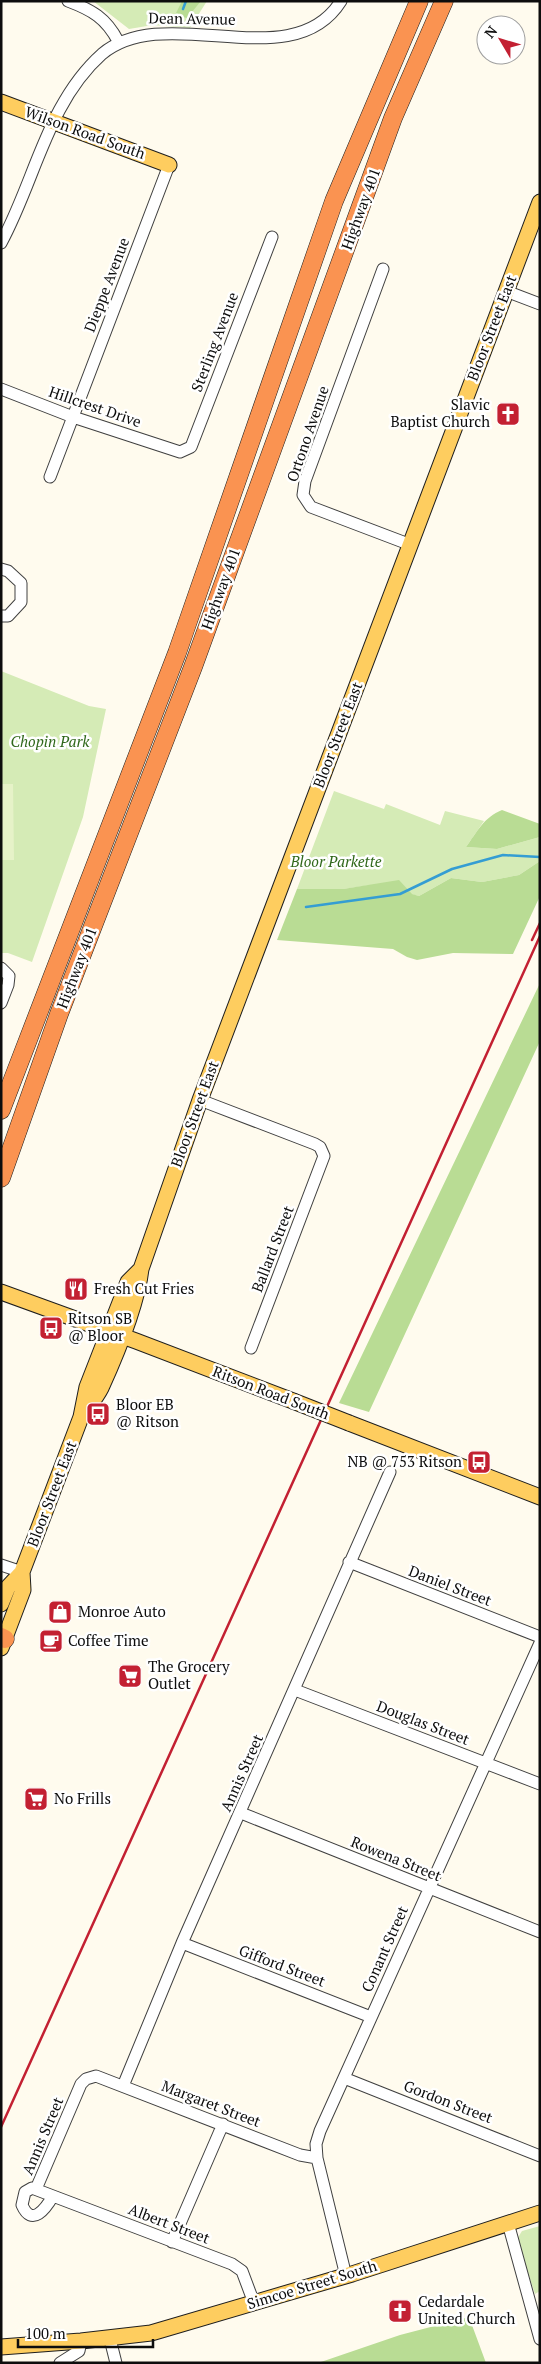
<svg xmlns="http://www.w3.org/2000/svg" width="541" height="2364" font-family="'PT Serif',serif">
	<rect width="100%" height="100%" fill="#fffbee"/>
	<path fill="#d5ebb6" d="M93 1H207L190 28 153 25 129 29Z
		M1 671 89 706 106 709 83 817 32 962 8 953H1Z
		M334 791 384 809 386 804 440 825 445 811 484 821 466 847 497 849 540 837V861L519 875 482 882 451 878 419 896 371 885 343 889H297Z
		M540 2226V2291L535 2294 517 2239 522 2231Z"/>
	<path fill="#b9dc94" d="M182 1H201L187 18 175 15Z
		M502 810 540 824V837L497 849 466 847C477 832 484 817 502 810Z
		M540 861V896L513 954 453 953 417 960 407 957 393 949 277 940 297 889H343L399 880 412 894 419 896 451 878 482 882 519 875Z
		M540 983V1041L369 1412 339 1403Z
		M469 2317 486 2363H318L400 2335Z"/>
	<path fill="#e6f2c8" d="M1 784H13L14 860H1Z"/>
	<g fill="none" stroke-linecap="round" stroke-linejoin="round">
		<path stroke="#349dd3" stroke-width="2.5" d="M183 9 186 1
			M306 907 400 894 452 869 503 855 540 857"/>
		<g stroke="#404040" stroke-width="13">
			<path id="minor" d="M68 1C92 10 106 18 118 41
				M1 243C35 181 47 103 102 54 167 0 292 79 341 1
				M383 269 305 481 303 495 311 507 411 545
				M506 291 540 304
				M1 389 73 417 180 452 191 447 272 237
				M50 477 169 165
				M1 569 8 571 21 583V602L8 616H1
				M1 968 9 976 8 985 1 1003
				M200 1100 315 1144 320 1147 324 1156 251 1348
				M349 1562 540 1637
				M1 1565 22 1572
				M295 1690 540 1784
				M241 1813 540 1932
				M182 1943 371 2017
				M344 2078 540 2156
				M123 2086 182 1943 390 1472
				M32 2188 53 2196C46 2208 32 2228 22 2205L25 2192Z
				M36 2189 81 2084 86 2079 96 2076 300 2155 317 2158
				M53 2196 232 2264 242 2271 254 2303
				M508 2223 540 2339
				M172 2242 223 2124
				M346 2276 317 2158 316 2144 320 2131 540 1643
				M110 2339 116 2363
				M60 2363 79 2351 81 2341"/>
		</g>
		<g stroke="#1e1e1e" stroke-width="17">
			<path id="major" d="M1 102 169 165
				M1 1292 136 1341 293 1401
				M81 1417C88 1407 96 1398 101 1388 116 1355 137 1304 141 1269L200 1100 540 202
				M349 1423 540 1497
				M1 1604 8 1587 22 1572 81 1417 87 1387 128 1282 141 1269
				M1 1648 23 1590 22 1572
				M1 2347 81 2341 151 2333 352 2274 540 2213"/>
		</g>
		<g stroke="#1e1e1e" stroke-width="19">
			<path id="highway" d="M1 1110 177 653 334 201 419 1
				M1 1178 59 1014 193 667 393 118 444 1
				M1 1637 5 1639"/>
		</g>
		<use href="#minor" stroke="#fff" stroke-width="11"/>
		<use href="#major" stroke="#fecd5f" stroke-width="15"/>
		<use href="#highway" stroke="#fa9351" stroke-width="18"/>
		<path stroke="#c32032" stroke-width="2.5" d="M532 940 540 923
			M1 2127 540 936"/>
		<g stroke="#1e1e1e" stroke-width="17" stroke-linecap="butt">
			<path id="major-bridge" d="M293 1401 349 1423"/>
		</g>
		<use href="#major-bridge" stroke="#fecd5f" stroke-width="15"/>
	</g>
	<defs>
		<g id="church-square" transform="scale(1.25)"><rect x="-9" y="-9" width="18" height="18" rx="4" fill="#c32032" stroke="#fff"/><path d="M-1.2-6h2.4v3.5h3.3v2.4h-3.3V6h-2.4V-.1h-3.3v-2.4h3.3Z" fill="#fff"/></g>
		<g id="restaurant-square" transform="scale(1.25)"><rect x="-9" y="-9" width="18" height="18" rx="4" fill="#c32032" stroke="#fff"/><path d="M-5-6h1v4h1v-4h1v4h1v-4h1v5L-1.5 .5V6h-2V.5L-5-1ZM5-6V6H3V1.5H1.5Q1.5-4 5-6Z" fill="#fff"/></g>
		<g id="bus-square" transform="scale(1.25)"><rect x="-9" y="-9" width="18" height="18" rx="4" fill="#c32032" stroke="#fff"/><path d="M-5-6H5V4H4V6H2V4H-2V6H-4V4H-5ZM-3.5-4V0h7V-4ZM-3.5 1.2v1.5H-2V1.2ZM2 1.2v1.5H3.5V1.2Z" fill="#fff"/></g>
		<g id="shop-square" transform="scale(1.25)"><rect x="-9" y="-9" width="18" height="18" rx="4" fill="#c32032" stroke="#fff"/><path d="M-5-2.5h2.3a2.7 3.5 0 0 1 5.4 0H5L5.5 6h-11ZM-1.5-2.5h3a1.5 2.3 0 0 0-3 0Z" fill="#fff"/></g>
		<g id="cafe-square" transform="scale(1.25)"><rect x="-9" y="-9" width="18" height="18" rx="4" fill="#c32032" stroke="#fff"/><path d="M-5.5-4.5H6V0H3Q3 3.5 0 3.5H-2.5Q-5.5 3.5-5.5 0ZM3-3.2v2h1.7v-2ZM-6 4.5H4V6H-6Z" fill="#fff"/></g>
		<g id="supermarket-square" transform="scale(1.25)"><rect x="-9" y="-9" width="18" height="18" rx="4" fill="#c32032" stroke="#fff"/><path d="M-6-5.5h2.5l.6 2H6L4.5 2H-2.5L-4.4-4H-6ZM-1.5 3.2a1.3 1.3 0 1 0 .1 0ZM3 3.2a1.3 1.3 0 1 0 .1 0Z" fill="#fff"/></g>
	</defs>
	<g fill-rule="evenodd">
		<use href="#church-square" x="508" y="414"/>
		<use href="#restaurant-square" x="76" y="1289"/>
		<use href="#bus-square" x="51" y="1328"/>
		<use href="#bus-square" x="98" y="1414"/>
		<use href="#bus-square" x="479" y="1462"/>
		<use href="#shop-square" x="60" y="1612"/>
		<use href="#cafe-square" x="51" y="1641"/>
		<use href="#supermarket-square" x="130" y="1676"/>
		<use href="#supermarket-square" x="36" y="1799"/>
		<use href="#church-square" x="400" y="2311"/>
	</g>
	<g text-anchor="middle" stroke-width="5" stroke-linejoin="round" paint-order="stroke">
		<g font-size="15" fill="#0d0d0d" stroke="#fff">
			<text transform="translate(192 19) rotate(1)" y="5">Dean Avenue</text>
			<text transform="translate(85 133) rotate(20)" y="5">Wilson Road South</text>
			<text transform="translate(361 209) rotate(-70)" y="5">Highway 401</text>
			<text transform="translate(107 285) rotate(-69)" y="5">Dieppe Avenue</text>
			<text transform="translate(492 328) rotate(-69)" y="5">Bloor Street East</text>
			<text transform="translate(215 342) rotate(-69)" y="5">Sterling Avenue</text>
			<text transform="translate(95 407) rotate(19)" y="5">Hillcrest Drive</text>
			<text transform="translate(308 434) rotate(-71)" y="5">Ortono Avenue</text>
			<text transform="translate(221 589) rotate(-70)" y="5">Highway 401</text>
			<text transform="translate(338 735) rotate(-69)" y="5">Bloor Street East</text>
			<text transform="translate(77 968) rotate(-69)" y="5">Highway 401</text>
			<text transform="translate(195 1114) rotate(-70)" y="5">Bloor Street East</text>
			<text transform="translate(273 1249) rotate(-69)" y="5">Ballard Street</text>
			<text transform="translate(271 1393) rotate(21)" y="5">Ritson Road South</text>
			<text transform="translate(52 1494) rotate(-69)" y="5">Bloor Street East</text>
			<text transform="translate(450 1586) rotate(21)" y="5">Daniel Street</text>
			<text transform="translate(423 1723) rotate(21)" y="5">Douglas Street</text>
			<text transform="translate(242 1773) rotate(-66)" y="5">Annis Street</text>
			<text transform="translate(396 1859) rotate(22)" y="5">Rowena Street</text>
			<text transform="translate(385 1949) rotate(-66)" y="5">Conant Street</text>
			<text transform="translate(282 1966) rotate(21)" y="5">Gifford Street</text>
			<text transform="translate(448 2102) rotate(21)" y="5">Gordon Street</text>
			<text transform="translate(211 2104) rotate(21)" y="5">Margaret Street</text>
			<text transform="translate(43 2136) rotate(-67)" y="5">Annis Street</text>
			<text transform="translate(169 2224) rotate(21)" y="5">Albert Street</text>
			<text transform="translate(312 2285) rotate(-17)" y="5">Simcoe Street South</text>
		</g>
		<g font-size="15" fill="#0d0d0d" stroke="#fff" text-anchor="start">
			<text x="490" y="410" text-anchor="end">Slavic<tspan x="490" dy="17">Baptist Church</tspan></text>
			<text x="94" y="1294">Fresh Cut Fries</text>
			<text x="68" y="1324">Ritson SB<tspan x="68" dy="17">@ Bloor</tspan></text>
			<text x="116" y="1410">Bloor EB<tspan x="116" dy="17">@ Ritson</tspan></text>
			<text x="462" y="1467" text-anchor="end">NB @ 753 Ritson</text>
			<text x="78" y="1617">Monroe Auto</text>
			<text x="68" y="1646">Coffee Time</text>
			<text x="148" y="1672">The Grocery<tspan x="148" dy="17">Outlet</tspan></text>
			<text x="54" y="1804">No Frills</text>
			<text x="418" y="2307">Cedardale<tspan x="418" dy="17">United Church</tspan></text>
		</g>
		<g font-size="15" font-style="italic" fill="#30681b" stroke="#fff">
			<text x="50" y="747">Chopin Park</text>
			<text x="336" y="867">Bloor Parkette</text>
		</g>
	</g>
	<rect width="541" height="2364" fill="none" stroke="#0d0d0d" stroke-width="5"/>
	<g transform="translate(501 40) rotate(308)"><circle r="24" fill="#ffffff" stroke="#9e9e9e"/>
	<path d="M0-4L9 19L0 12L-9 19Z" fill="#c32032"/>
	<text y="-8" font-size="14" font-weight="bold" text-anchor="middle" fill="#0d0d0d">N</text>
	</g>
	<path d="M18 2339v8h135v-8" fill="none" stroke="#0d0d0d" stroke-width="2.5"/>
	<text x="25" y="2339" font-size="15" fill="#0d0d0d" stroke="#ffffff" stroke-width="4" paint-order="stroke">100 m</text>
</svg>
